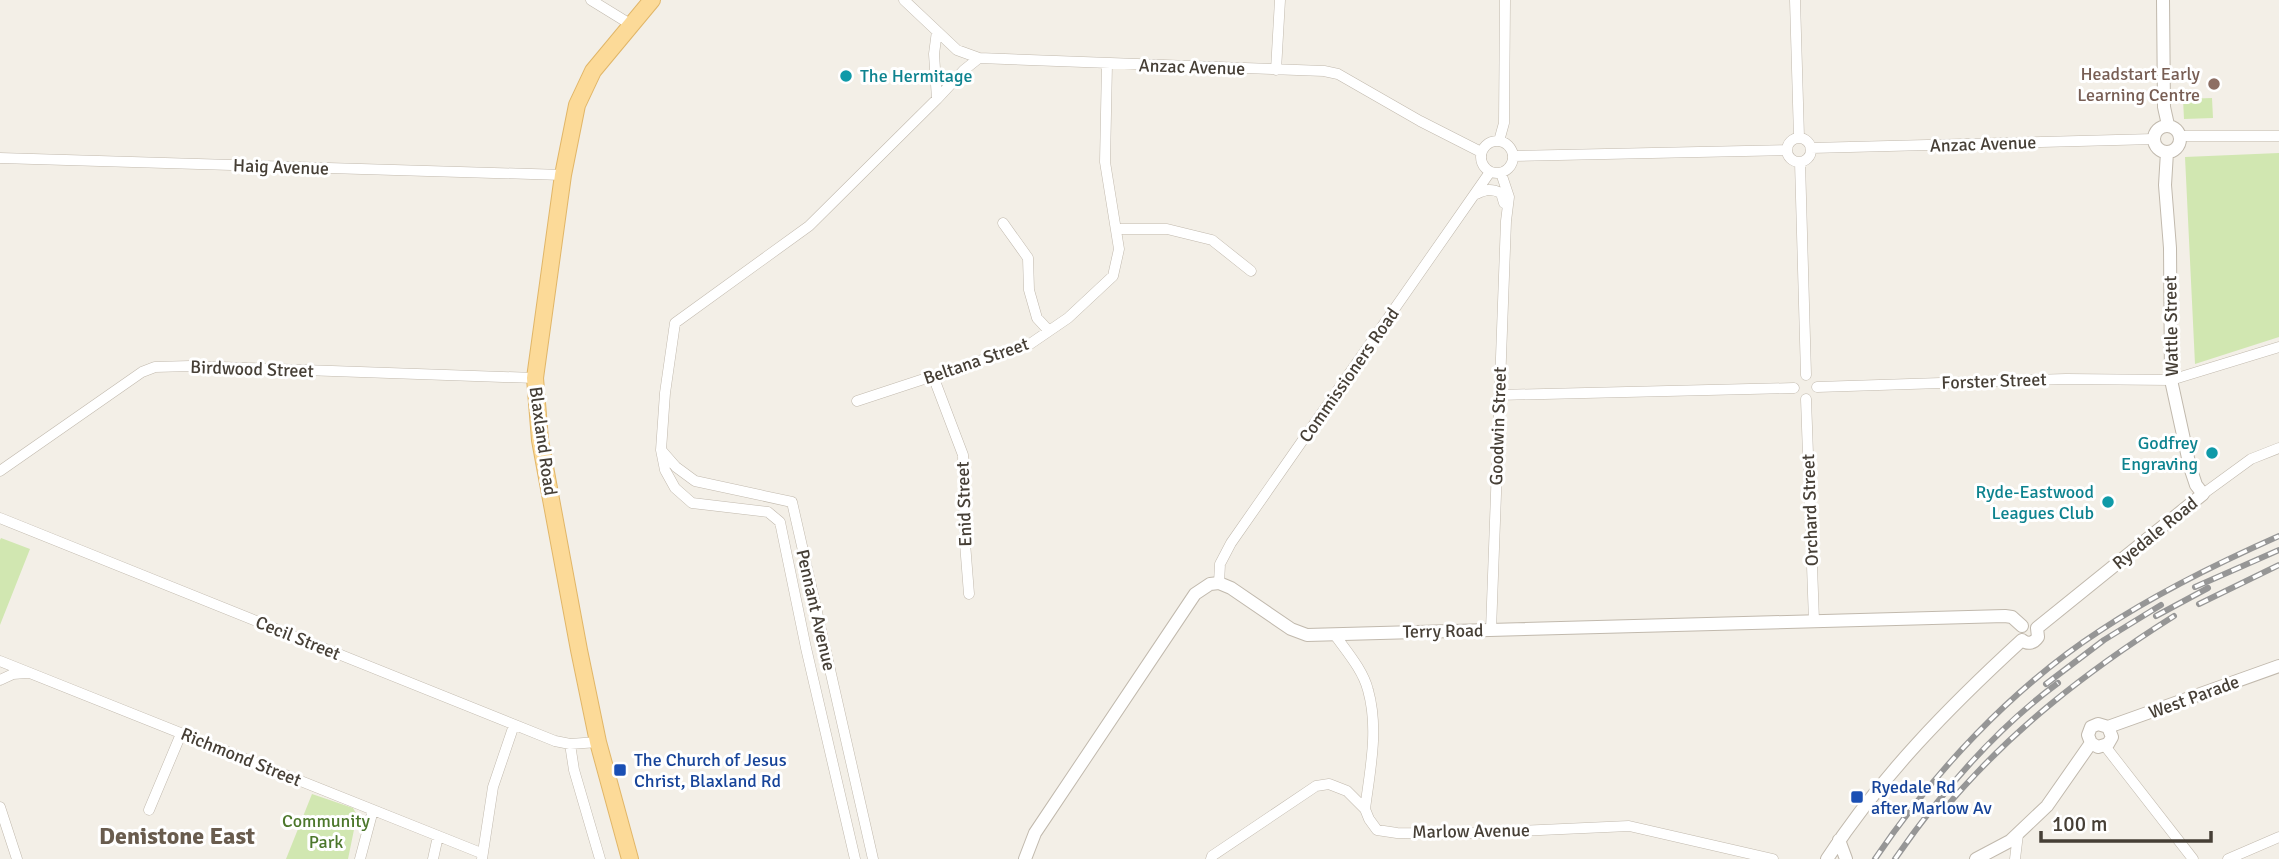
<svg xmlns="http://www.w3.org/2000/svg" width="2279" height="859" font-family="Signika,sans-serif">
	<rect width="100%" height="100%" fill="#f3efe7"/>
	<path fill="#d1e7b1" d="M2212 98 2213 118 2184 119 2183 99Z
		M2279 153V337L2195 364 2185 157Z
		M1 538 30 549 0 625V540Z
		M312 794 353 808 357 815 348 859H286Z"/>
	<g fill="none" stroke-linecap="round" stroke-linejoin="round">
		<g stroke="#c1b9ad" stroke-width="11">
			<path id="minor" d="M591 0 630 24
				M904 0 957 50 979 58 1324 71 1338 74 1420 121 1481 152
				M1795 0 1799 137
				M1276 70 1280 0
				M937 99 964 70 979 58
				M2180 136H2279
				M1787 150a12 12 0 1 1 24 0a12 12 0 1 1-24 0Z
				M1481 157a16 16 0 1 1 32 0a16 16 0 1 1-32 0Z
				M1499 141 1504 123 1505 0
				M1811 148 2154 139
				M1513 156 1787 150
				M0 158 563 175
				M1800 162 1806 375
				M1476 194C1486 190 1490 188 1501 193L1504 203
				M1003 223 1028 258 1029 290 1037 318 1049 331
				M1118 229H1167L1212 240 1251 271
				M933 376 963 455 965 543 969 594
				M1817 387 2066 379 2171 380 2279 347
				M1499 395 1794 388
				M1806 399 1814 621
				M857 401 1030 344 1068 318 1113 276 1119 249 1105 162 1107 64
				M662 451 676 467 695 481 792 502 873 859
				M0 471 142 372 155 367 190 366 535 378
				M2203 494 2251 459 2279 448
				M0 518 555 741 570 744 598 742
				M1219 583 1220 564 1231 543 1490 172
				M1491 630 1506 221 1509 197 1501 173
				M1335 635C1347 652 1363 670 1368 690 1379 729 1370 770 1365 809
				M0 661 481 853
				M0 680 13 674 26 673
				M570 744 574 770 600 859
				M2105 746 2193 859
				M0 807 17 859
				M149 810 181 734
				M360 859 373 810
				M433 859 438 836
				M482 859 493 787 514 725
				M855 859 806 648 780 522 768 512 692 503 675 488 665 470 661 450 665 393 675 323 809 226 937 99 934 54 937 31
				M1211 859 1212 856 1316 786 1329 784 1347 791 1365 809 1369 819 1377 830 1397 833 1453 834 1629 826 1773 859
				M2015 859 2018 834
				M2228 859 2279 837"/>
		</g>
		<g stroke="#c1b9ad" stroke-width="14">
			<path id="tertiary" d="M2163 0 2164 107 2168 125
				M2154 139a13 13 0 1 1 26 0a13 13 0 1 1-26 0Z
				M2037 628 2203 494 2196 485 2190 467 2171 380 2170 248 2165 185 2167 152
				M2022 640C2028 645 2034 643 2038 637L2037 628
				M2108 727 2279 666
				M2091 743 2098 747 2108 744 2112 737 2108 727
				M2091 743 2088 735 2091 727 2098 724 2108 727
				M1839 840 1846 859
				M1025 859 1035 833 1195 594 1210 584 1219 583 1231 588 1291 629 1307 635 2005 616 2012 617 2022 626
				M1827 859C1881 776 1949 707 2022 640
				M1976 859 2010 841 2047 806 2091 743"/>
		</g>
		<g stroke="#e1b668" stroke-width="18">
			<path id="primary" d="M630 859 598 742 579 650 540 440 535 378 563 175 577 105 593 71 652 0"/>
		</g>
		<use href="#minor" stroke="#fff" stroke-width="10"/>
		<use href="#tertiary" stroke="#fff" stroke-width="12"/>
		<use href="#primary" stroke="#fcda98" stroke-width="16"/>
		<g stroke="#969696" stroke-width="6">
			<path id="rail" d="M2195 587 2279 550
				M2199 604 2279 565
				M2156 616 2208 588
				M2046 684 2104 640 2161 605
				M1942 812C2008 732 2087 671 2174 616
				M1875 859C1933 773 2013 687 2101 630 2157 593 2218 563 2279 536
				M1895 859C1940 794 1994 730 2058 683"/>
		</g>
		<use href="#rail" stroke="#fff" stroke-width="3.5" stroke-dasharray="10" stroke-linecap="butt"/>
	</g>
	<g fill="#0f9aa8" stroke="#fff" stroke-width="2.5">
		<circle cx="846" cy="76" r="7"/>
		<circle cx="2212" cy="453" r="7"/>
		<circle cx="2108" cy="502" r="7"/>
	</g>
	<circle fill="#8d6e63" stroke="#fff" stroke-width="2.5" cx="2214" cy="84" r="7"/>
	<g fill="#1a4fb4" stroke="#fff" stroke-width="2.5">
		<rect x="613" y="763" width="14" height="14" rx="3.5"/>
		<rect x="1850" y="790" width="14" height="14" rx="3.5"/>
	</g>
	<g text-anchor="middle" stroke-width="6" stroke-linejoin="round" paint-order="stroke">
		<g font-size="18" fill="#463f36" stroke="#fff">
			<text transform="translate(1192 67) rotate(2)" y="6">Anzac Avenue</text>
			<text transform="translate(1983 144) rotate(-2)" y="6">Anzac Avenue</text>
			<text transform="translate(281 167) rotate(2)" y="6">Haig Avenue</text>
			<text transform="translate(2171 326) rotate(-91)" y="6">Wattle Street</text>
			<text transform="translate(976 361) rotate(-19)" y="6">Beltana Street</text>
			<text transform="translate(252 369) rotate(2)" y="6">Birdwood Street</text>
			<text transform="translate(1349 375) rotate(-55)" y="6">Commissioners Road</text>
			<text transform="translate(1994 381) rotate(-2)" y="6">Forster Street</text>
			<text transform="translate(1498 426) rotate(-88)" y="6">Goodwin Street</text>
			<text transform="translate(543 441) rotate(82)" y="6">Blaxland Road</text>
			<text transform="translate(964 504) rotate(-92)" y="6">Enid Street</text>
			<text transform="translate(1810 510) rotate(-92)" y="6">Orchard Street</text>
			<text transform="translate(2155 533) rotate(-39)" y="6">Ryedale Road</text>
			<text transform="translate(816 610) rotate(77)" y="6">Pennant Avenue</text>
			<text transform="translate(1443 631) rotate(-1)" y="6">Terry Road</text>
			<text transform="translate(298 638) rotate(22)" y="6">Cecil Street</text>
			<text transform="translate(2194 697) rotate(-20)" y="6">West Parade</text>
			<text transform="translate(241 757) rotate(22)" y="6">Richmond Street</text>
			<text transform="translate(1471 831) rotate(-1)" y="6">Marlow Avenue</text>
		</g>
		<g font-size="18" fill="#785e54" stroke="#fff" text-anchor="end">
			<text x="2200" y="80">Headstart Early<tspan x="2200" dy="21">Learning Centre</tspan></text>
		</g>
		<g font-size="18" fill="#0d838f" stroke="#fff" text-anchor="end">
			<text x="860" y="82" text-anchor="start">The Hermitage</text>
			<text x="2198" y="449">Godfrey<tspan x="2198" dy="21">Engraving</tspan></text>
			<text x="2094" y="498">Ryde-Eastwood<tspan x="2094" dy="21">Leagues Club</tspan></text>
		</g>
		<g font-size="18" fill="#164399" stroke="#fff" text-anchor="start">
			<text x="634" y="766">The Church of Jesus<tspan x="634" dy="21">Christ, Blaxland Rd</tspan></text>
			<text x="1871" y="793">Ryedale Rd<tspan x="1871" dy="21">after Marlow Av</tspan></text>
		</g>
		<g font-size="18" fill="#4c772b" stroke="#fff">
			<text x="326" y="827">Community<tspan x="326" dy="21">Park</tspan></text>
		</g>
		<g font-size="24" font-weight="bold" fill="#695c4e" stroke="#fff">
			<text x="177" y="844">Denistone East</text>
		</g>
	</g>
	<path d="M2041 831v10h170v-10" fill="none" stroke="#463f36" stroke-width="3.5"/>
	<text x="2052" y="831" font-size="21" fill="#463f36" stroke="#ffffff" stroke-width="5" paint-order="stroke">100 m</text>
</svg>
